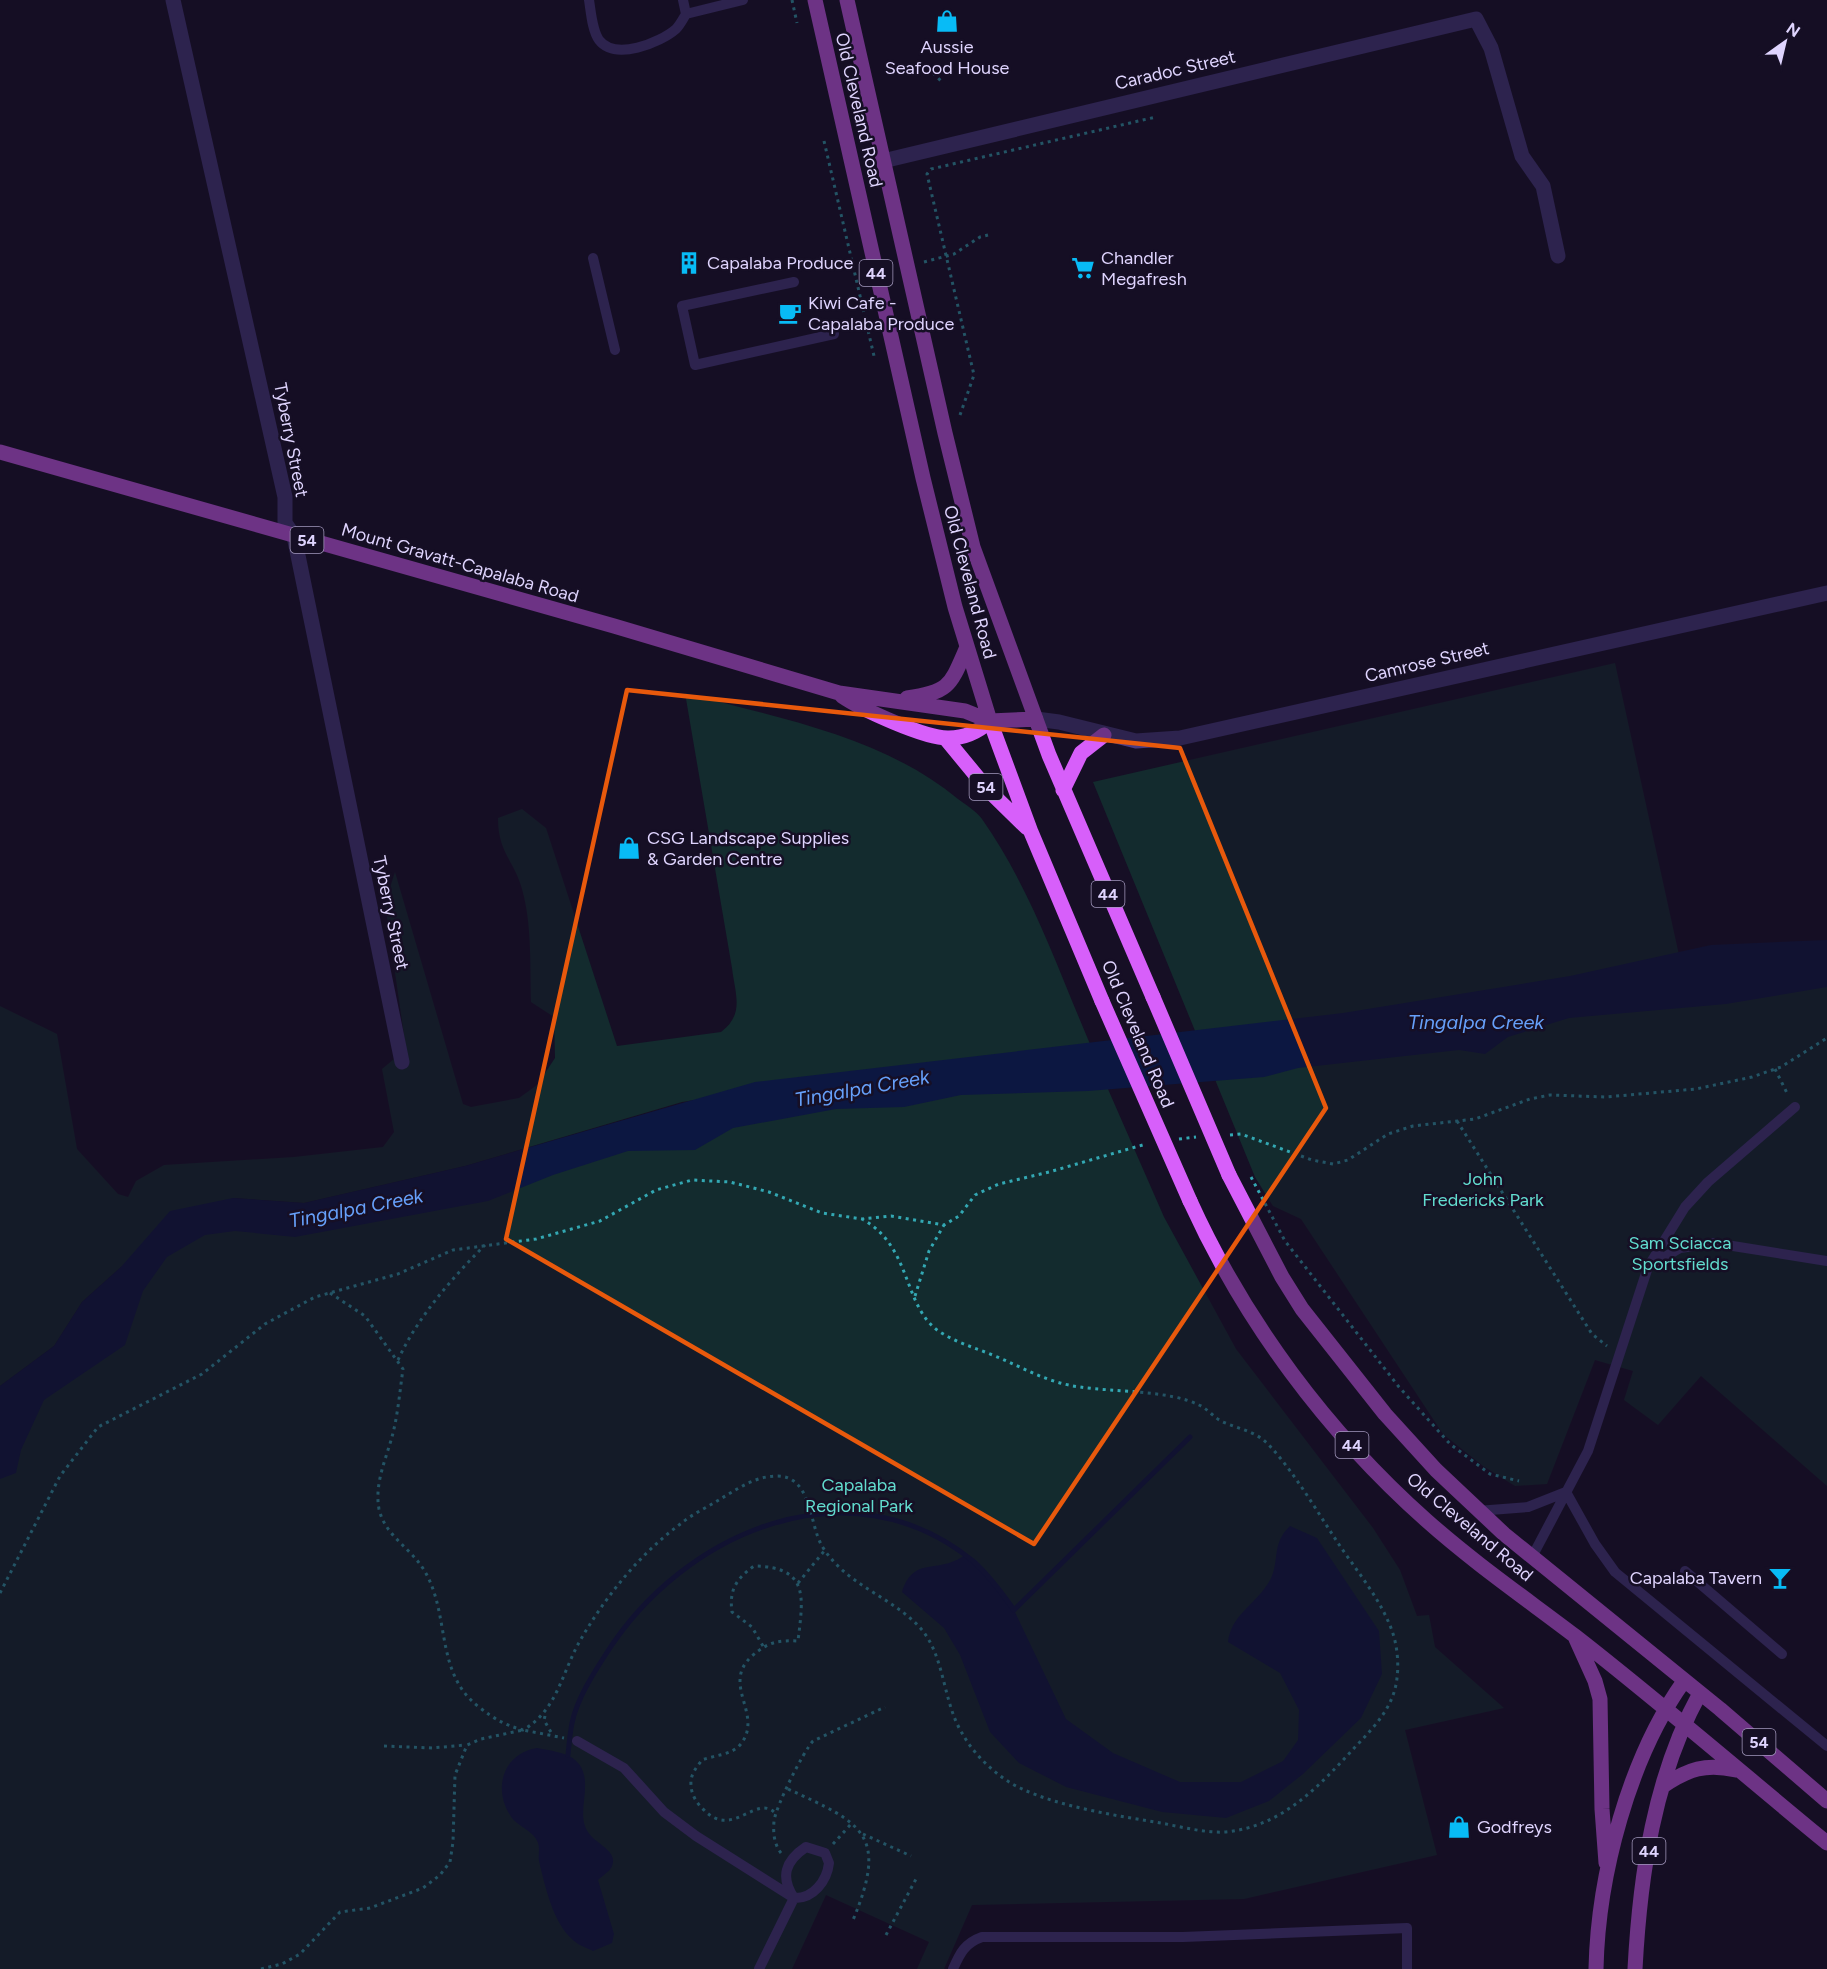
<svg xmlns="http://www.w3.org/2000/svg" width="1827" height="1969" font-family="Figtree,sans-serif">
	<rect width="100%" height="100%" fill="#160f25"/>
	<path fill="#132b2e" d="M1615 663 1686 987 1827 973V1486L1701 1376 1658 1425 1624 1400 1633 1371 1595 1360 1547 1484 1515 1486 1483 1466 1443 1434 1301 1219 1273 1206 1255 1177 1093 782Z
		M685 693C778 718 882 736 958 799 966 805 976 811 982 819 1030 887 1058 969 1090 1044L960 1060 682 1102 465 1166 304 1203 233 1198 121 1267 82 1302 54 1346 0 1386V1006L57 1034 77 1149 118 1194 128 1197 136 1181 164 1165 294 1157 383 1147 394 1132 382 1069 406 1049 385 903 395 872 463 1104 471 1107 519 1098 537 1085 555 1058 554 1017 531 1002C530 965 532 924 522 889 514 860 498 853 498 818L522 809 546 828 617 1046 721 1032C745 1014 735 994 732 968Z
		M1097 1064 1164 1217 1236 1349 1373 1528 1400 1570 1417 1616 1429 1615 1435 1647 1504 1708 1405 1730 1437 1855 1244 1899 972 1905 944 1969H917L929 1942 826 1895 792 1969H0V1435L185 1228 289 1223 671 1121Z"/>
	<path fill="#0c1741" d="M1827 940V987L1726 1004 1569 1018 1508 1037 1485 1054 1459 1050 1298 1068 1264 1077 1088 1091 961 1095 904 1107 836 1109 733 1128 695 1150 628 1151 553 1175 488 1201 295 1237 235 1231 205 1235 167 1257 143 1291 125 1345 44 1400 21 1450 16 1473 0 1479V1386L54 1346 82 1302 121 1267 170 1211 233 1198 304 1203 465 1166 755 1082 1343 1013 1570 976 1711 945Z
		M1290 1526 1317 1538 1379 1631 1382 1674 1361 1718 1303 1774 1269 1801 1226 1818 1162 1812 1066 1787 1019 1763 990 1732 960 1655 944 1628 902 1592C914 1555 937 1575 965 1555L999 1588 1014 1610 1066 1719 1113 1753 1180 1782H1241L1283 1761 1298 1740 1299 1710 1280 1673 1228 1642C1231 1616 1253 1606 1267 1585 1282 1564 1269 1546 1290 1526Z
		M537 1748C551 1751 570 1752 579 1764 594 1784 575 1813 588 1832 594 1842 611 1848 613 1859 614 1870 605 1873 598 1880L614 1934 612 1943 593 1951C587 1948 578 1945 573 1940 553 1923 545 1886 539 1861 538 1856 540 1848 538 1843 534 1831 519 1827 512 1818 492 1790 502 1754 537 1748Z"/>
	<g fill="none" stroke-linecap="round" stroke-linejoin="round">
		<path stroke="#0c1741" stroke-width="5" d="M568 1755C569 1744 570 1733 572 1723 577 1699 593 1674 606 1654 683 1532 849 1460 973 1561 989 1575 1002 1593 1014 1610L1190 1437"/>
		<path stroke="#33a8b3" stroke-width="3" stroke-dasharray="3 4.5" stroke-linecap="butt" d="M792 0 797 23
			M898 65 927 67 941 81
			M824 141 874 356
			M924 262 954 254 980 237 988 235
			M960 415 974 375 927 174 931 169 1156 117
			M1775 1069 1788 1095
			M1457 1121 1592 1334 1607 1346
			M1230 1135 1241 1134 1312 1160 1333 1164 1348 1160 1388 1134 1413 1126 1475 1119 1530 1099 1550 1095 1606 1097 1696 1089 1752 1077 1781 1067 1827 1038
			M1179 1139 1196 1137
			M1251 1177 1285 1241 1399 1387 1450 1444 1490 1474 1519 1481
			M330 1293 365 1316 403 1369C400 1390 398 1413 393 1433 387 1457 374 1483 379 1509 385 1536 410 1547 424 1570 451 1614 434 1673 479 1707 494 1719 505 1725 523 1730 558 1710 562 1671 581 1639 606 1596 639 1555 679 1525 692 1514 708 1507 722 1498 739 1488 756 1476 777 1476 812 1476 809 1524 822 1546 846 1586 894 1597 922 1630 945 1658 943 1702 962 1733 974 1755 997 1777 1020 1788 1062 1808 1120 1816 1166 1824 1186 1828 1206 1833 1226 1832 1284 1826 1320 1785 1357 1745 1376 1725 1394 1706 1397 1678 1399 1662 1397 1643 1391 1628 1379 1597 1356 1570 1338 1543 1316 1510 1295 1473 1268 1444 1255 1431 1239 1429 1223 1422 1214 1418 1208 1409 1199 1405 1169 1390 1113 1392 1080 1387 1048 1383 1024 1368 995 1356 976 1348 957 1343 940 1332 902 1307 913 1247 862 1219
			M915 1296 929 1251 944 1225
			M398 1360C417 1318 452 1278 485 1245
			M798 1583 825 1550
			M0 1593 60 1476 98 1427 202 1374 265 1324 315 1297 398 1274 453 1250 536 1239 600 1221 656 1190 692 1180 730 1182 769 1192 822 1213 862 1219 891 1216 944 1225 959 1216 975 1195 999 1184 1049 1172 1146 1144
			M763 1646 752 1627 732 1612C729 1590 736 1579 754 1566 810 1567 803 1598 798 1641 778 1640 768 1642 752 1656 720 1685 765 1715 740 1745 731 1755 715 1755 702 1760 696 1768 690 1775 691 1785 691 1794 697 1804 704 1810 733 1840 757 1792 776 1814
			M545 1716 544 1720 552 1734
			M384 1746 432 1748 466 1745
			M788 1789C862 1823 889 1834 853 1920
			M863 1834 911 1856
			M833 1844 852 1823
			M781 1853C774 1844 773 1833 774 1821 776 1806 803 1752 813 1741L885 1707
			M886 1935 916 1879
			M261 1969 282 1964 300 1954 340 1912 370 1908 423 1888 440 1875 450 1862 453 1842 455 1775 467 1745 481 1739 523 1730 564 1738"/>
		<path stroke="#493c82" stroke-width="10" d="M589 0C591 12 592 30 599 40 615 61 660 43 676 29 680 25 683 19 686 14
			M683 0 686 14 743 0
			M593 258 615 350
			M794 282 682 306 695 365 834 334
			M1651 1265 1680 1248 1714 1243 1827 1261
			M1566 1492 1595 1544 1615 1572 1827 1746
			M1477 1511 1528 1507 1566 1492
			M1532 1557 1588 1451 1648 1267 1685 1207 1708 1182 1795 1107
			M1685 1571 1782 1654
			M577 1741 624 1768 664 1812 696 1836 794 1898C813 1899 827 1881 829 1863L825 1853 806 1847C785 1861 780 1877 794 1898
			M759 1969 794 1898
			M953 1969C960 1953 965 1943 982 1937H1183L1407 1928V1969"/>
		<path stroke="#493c82" stroke-width="15" d="M173 0 285 497V523L294 536 402 1062
			M883 161 1476 19 1491 48 1522 156 1543 186 1558 256
			M1036 719 1059 722 1136 741 1180 738 1827 593"/>
		<path stroke="#d75ffa" stroke-width="15" d="M815 0 923 478 955 607 990 721 1031 832 1102 1001
			M847 0 945 433 973 547 1049 755 1153 997
			M0 452 614 626 839 693 965 711 990 721 1036 719
			M842 696C861 709 926 739 949 738 965 738 979 731 990 721
			M907 698C950 692 950 686 967 647
			M946 739 988 790 1027 828
			M1063 790 1081 753 1104 735
			M1229 1175 1282 1277 1302 1309 1385 1414 1436 1470 1504 1534 1720 1709 1827 1801
			M1190 1201C1245 1322 1327 1432 1426 1520 1473 1562 1525 1598 1575 1636 1661 1703 1743 1774 1827 1843
			M1576 1639 1595 1681 1600 1699 1602 1809 1606 1863
			M1663 1786C1688 1769 1706 1763 1736 1770
			M1596 1969C1598 1875 1629 1758 1684 1681
			M1635 1969C1640 1875 1654 1777 1700 1693"/>
		<path stroke="#d75ffa" stroke-width="15" d="M1153 997 1229 1175
			M1102 1001 1190 1201"/>
	</g>
	<path d="M0 0H1827V1969H0ZM627 690 1180 748 1326 1108 1034 1544 506 1239Z" fill="#160f25" fill-opacity=".55" fill-rule="evenodd"/>
	<path fill="none" stroke="#e8590c" stroke-width="4.5" stroke-linejoin="round" d="M627 690 1180 748 1326 1108 1034 1544 506 1239Z"/>
	<defs>
		<g id="shop-bare" transform="scale(1.8)"><path d="M-5-2.5h2.3a2.7 3.5 0 0 1 5.4 0H5L5.5 6h-11ZM-1.5-2.5h3a1.5 2.3 0 0 0-3 0Z" fill="#08bbf6" stroke="#160f25" stroke-width="2.5" paint-order="stroke"/></g>
		<g id="building-bare" transform="scale(1.8)"><path d="M-4-6H4V6H1V3H-1V6H-4ZM-2.5-4.3h1.7v1.8h-1.7ZM.8-4.3h1.7v1.8H.8ZM-2.5-1h1.7V.8h-1.7ZM.8-1h1.7V.8H.8Z" fill="#08bbf6" stroke="#160f25" stroke-width="2.5" paint-order="stroke"/></g>
		<g id="supermarket-bare" transform="scale(1.8)"><path d="M-6-5.5h2.5l.6 2H6L4.5 2H-2.5L-4.4-4H-6ZM-1.5 3.2a1.3 1.3 0 1 0 .1 0ZM3 3.2a1.3 1.3 0 1 0 .1 0Z" fill="#08bbf6" stroke="#160f25" stroke-width="2.5" paint-order="stroke"/></g>
		<g id="cafe-bare" transform="scale(1.8)"><path d="M-5.5-4.5H6V0H3Q3 3.5 0 3.5H-2.5Q-5.5 3.5-5.5 0ZM3-3.2v2h1.7v-2ZM-6 4.5H4V6H-6Z" fill="#08bbf6" stroke="#160f25" stroke-width="2.5" paint-order="stroke"/></g>
		<g id="bar-bare" transform="scale(1.8)"><path d="M-6-5H6L.8 .8V4.5H3.5V6h-7V4.5H-.8V.8Z" fill="#08bbf6" stroke="#160f25" stroke-width="2.5" paint-order="stroke"/></g>
	</defs>
	<g fill-rule="evenodd">
		<use href="#shop-bare" x="947" y="21"/>
		<use href="#building-bare" x="689" y="263"/>
		<use href="#supermarket-bare" x="1083" y="268"/>
		<use href="#cafe-bare" x="790" y="313"/>
		<use href="#shop-bare" x="629" y="848"/>
		<use href="#bar-bare" x="1780" y="1578"/>
		<use href="#shop-bare" x="1459" y="1827"/>
	</g>
	<g text-anchor="middle" stroke-width="5" stroke-linejoin="round" paint-order="stroke">
		<g fill="#160f25" stroke="#a399bd" stroke-width="1.5">
			<rect x="859.5" y="260" width="33" height="26" rx="4.5"/>
			<rect x="290.5" y="527" width="33" height="26" rx="4.5"/>
			<rect x="969.5" y="774" width="33" height="26" rx="4.5"/>
			<rect x="1091.5" y="881" width="33" height="26" rx="4.5"/>
			<rect x="1335.5" y="1432" width="33" height="26" rx="4.5"/>
			<rect x="1742.5" y="1729" width="33" height="26" rx="4.5"/>
			<rect x="1632.5" y="1838" width="33" height="26" rx="4.5"/>
		</g>
		<g font-size="16" font-weight="bold" fill="#dfd4fe">
			<text x="876" y="279">44</text>
			<text x="307" y="546">54</text>
			<text x="986" y="793">54</text>
			<text x="1108" y="900">44</text>
			<text x="1352" y="1451">44</text>
			<text x="1759" y="1748">54</text>
			<text x="1649" y="1857">44</text>
		</g>
		<g font-size="18" fill="#dfd4fe" stroke="#160f25" text-anchor="start">
			<text x="947" y="53" text-anchor="middle">Aussie<tspan x="947" dy="21">Seafood House</tspan></text>
			<text x="1101" y="264">Chandler<tspan x="1101" dy="21">Megafresh</tspan></text>
			<text x="707" y="269">Capalaba Produce</text>
			<text x="808" y="309">Kiwi Cafe -<tspan x="808" dy="21">Capalaba Produce</tspan></text>
			<text x="647" y="844">CSG Landscape Supplies<tspan x="647" dy="21">&amp; Garden Centre</tspan></text>
			<text x="1762" y="1584" text-anchor="end">Capalaba Tavern</text>
			<text x="1477" y="1833">Godfreys</text>
		</g>
		<g font-size="18" fill="#dfd4fe" stroke="#160f25">
			<text transform="translate(1175 70) rotate(-13)" y="6">Caradoc Street</text>
			<text transform="translate(859 110) rotate(77)" y="6">Old Cleveland Road</text>
			<text transform="translate(291 440) rotate(79)" y="6">Tyberry Street</text>
			<text transform="translate(460 563) rotate(16)" y="6">Mount Gravatt-Capalaba Road</text>
			<text transform="translate(970 582) rotate(75)" y="6">Old Cleveland Road</text>
			<text transform="translate(1427 662) rotate(-13)" y="6">Camrose Street</text>
			<text transform="translate(391 913) rotate(78)" y="6">Tyberry Street</text>
			<text transform="translate(1138 1034) rotate(67)" y="6">Old Cleveland Road</text>
			<text transform="translate(1470 1527) rotate(40)" y="6">Old Cleveland Road</text>
		</g>
		<g font-size="18" fill="#62dccf" stroke="#160f25">
			<text x="1483" y="1185">John<tspan x="1483" dy="21">Fredericks Park</tspan></text>
			<text x="1680" y="1249">Sam Sciacca<tspan x="1680" dy="21">Sportsfields</tspan></text>
			<text x="859" y="1491">Capalaba<tspan x="859" dy="21">Regional Park</tspan></text>
		</g>
		<g font-size="20" font-style="italic" fill="#66a0fa" stroke="#160f25">
			<text x="1476" y="1029">Tingalpa Creek</text>
			<text transform="translate(862 1088) rotate(-10)" y="7">Tingalpa Creek</text>
			<text transform="translate(356 1208) rotate(-11)" y="7">Tingalpa Creek</text>
		</g>
	</g>
	<g transform="translate(1785 42) rotate(34)" stroke="#160f25" stroke-width="4.5" paint-order="stroke">
	<path d="M0-4.5L10 22L0 15L-10 22Z" fill="#dfd4fe"/>
	<text y="-9" font-size="16" font-weight="bold" text-anchor="middle" fill="#dfd4fe">N</text>
	</g>
</svg>
